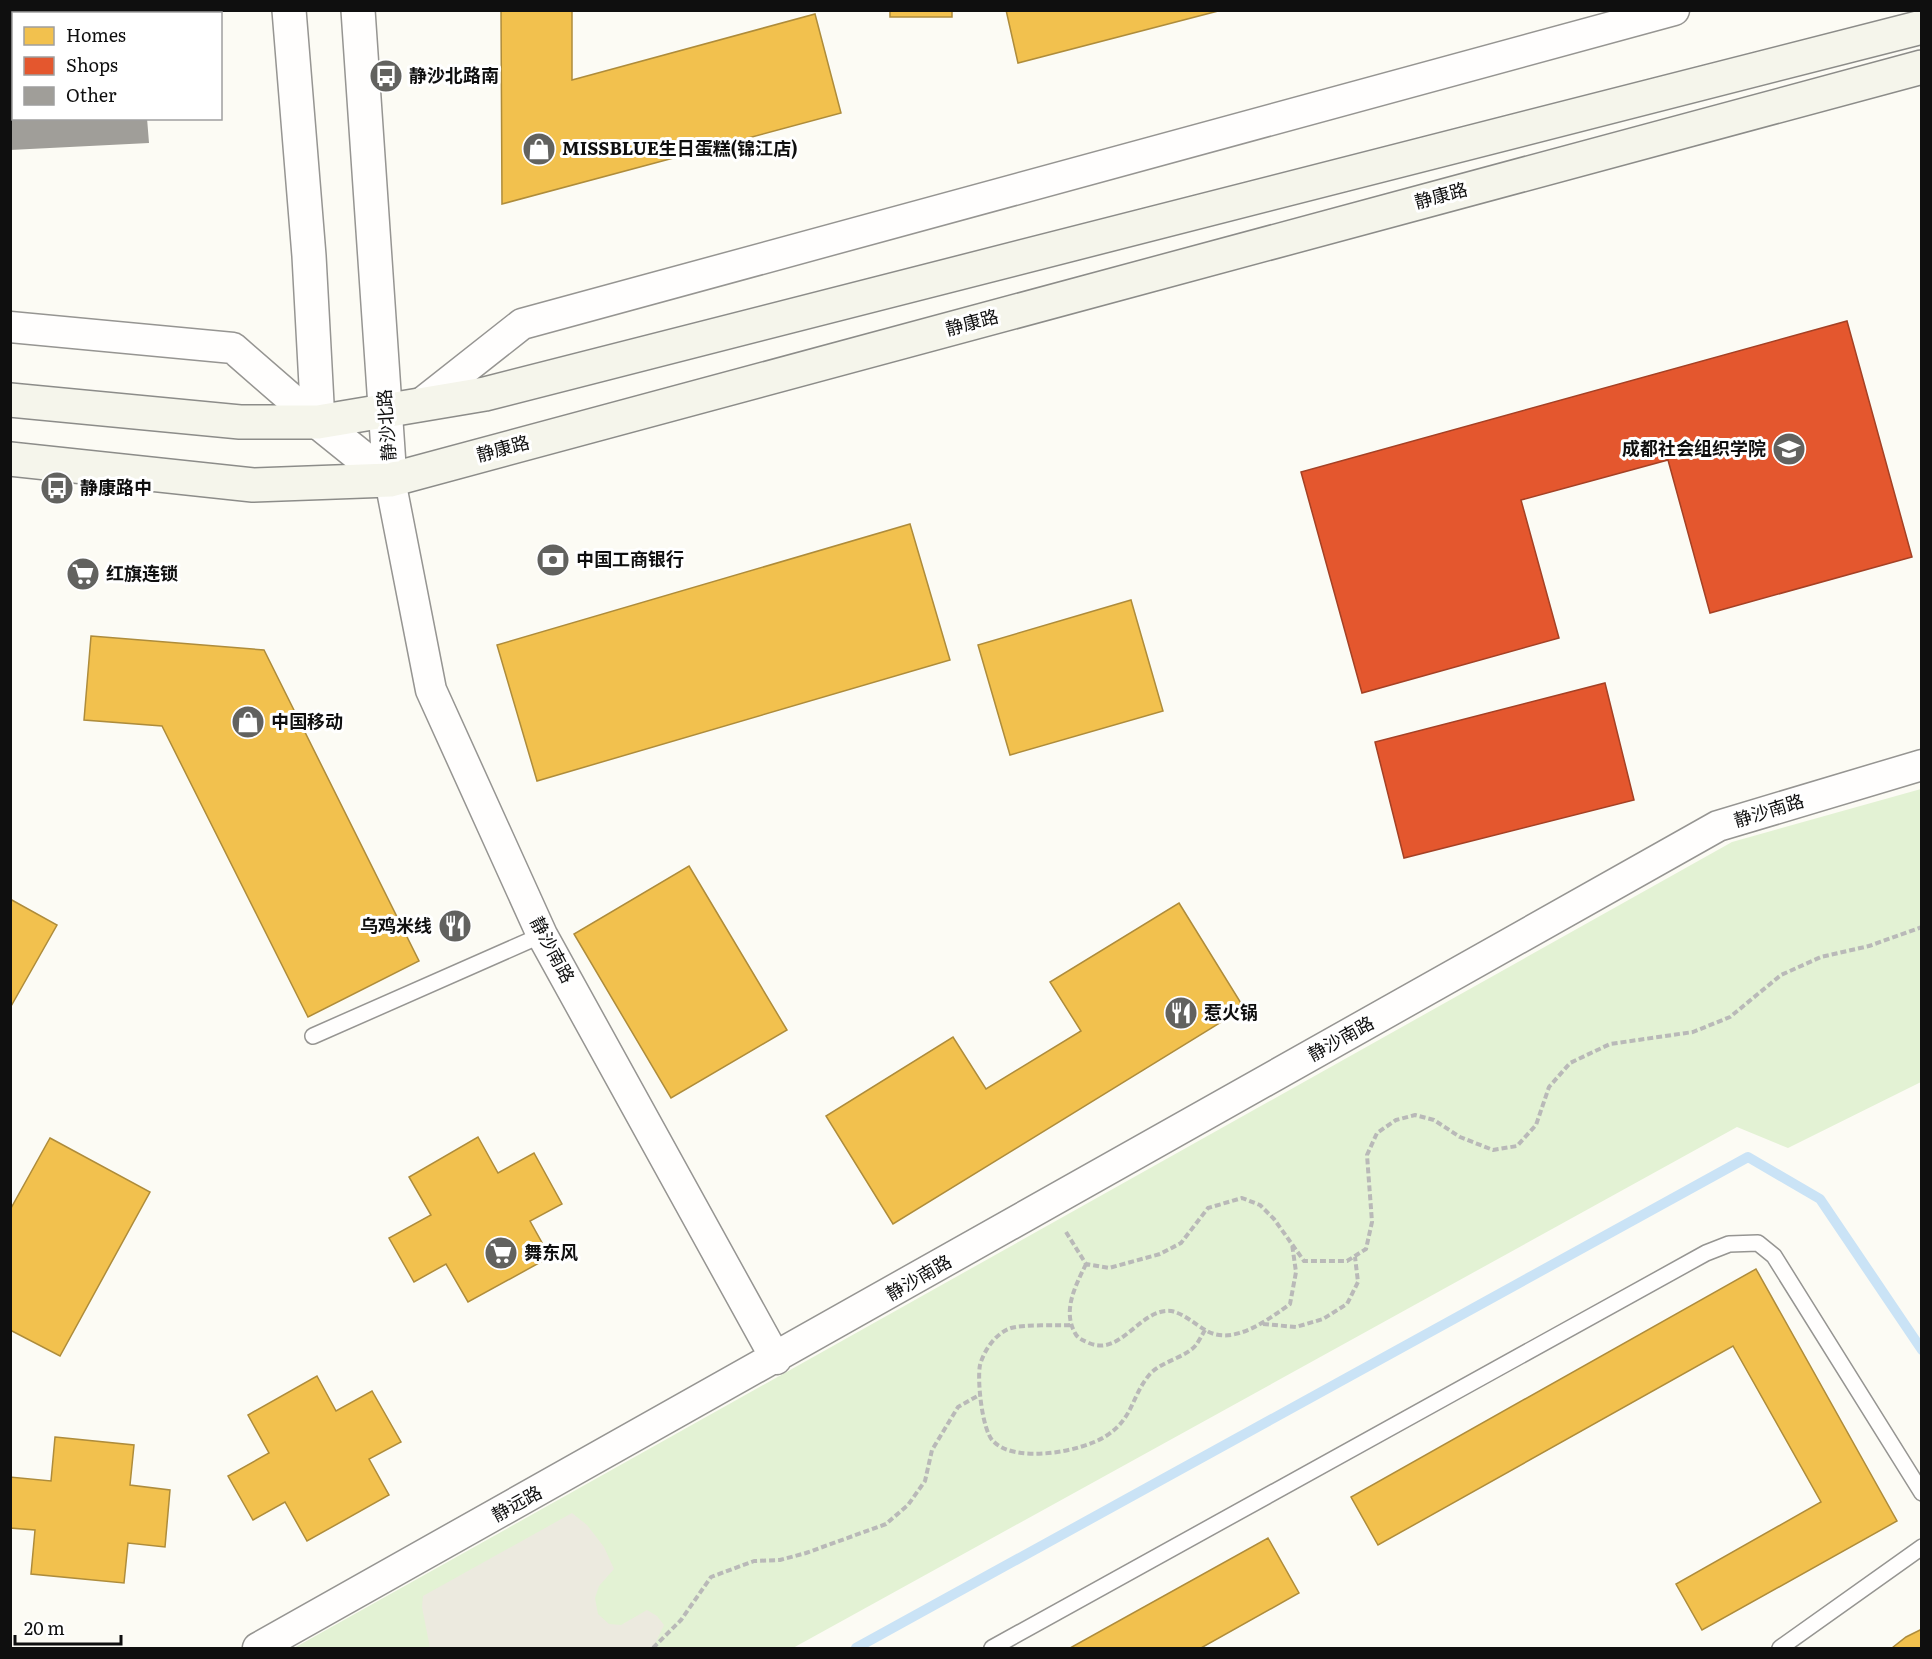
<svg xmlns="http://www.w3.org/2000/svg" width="1932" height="1659" font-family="Literata,'Noto Sans SC',serif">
	<rect width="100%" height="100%" fill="#fcfbf4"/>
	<path fill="#e3f2d4" d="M1921 789V1082L1788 1148 1737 1127 793 1648H294L1732 842Z"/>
	<path fill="#eceadf" d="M572 1513 587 1525 604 1547 614 1569 599 1586 595 1598 598 1614 609 1624 621 1625 647 1610 657 1616 664 1625 653 1648H430L422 1607 423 1596Z"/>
	<path fill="#f2c14e" stroke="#ae8c3b" stroke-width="1.5" d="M501 10H572V80L815 14 841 113 502 204Z
		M890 10H952V17H890Z
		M1006 10H1222L1018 63Z
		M910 524 950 660 537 781 497 645Z
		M1131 600 1163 711 1010 755 978 645Z
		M91 636 264 650 419 961 308 1017 162 726 84 720Z
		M689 866 787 1030 671 1098 574 934Z
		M10 899 57 925 10 1008Z
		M1179 903 1244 1008 893 1224 826 1116 953 1037 986 1089 1081 1031 1050 982Z
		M478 1137 498 1173 534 1153 562 1204 530 1221 550 1257 468 1302 446 1264 414 1282 389 1238 431 1215 409 1177Z
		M50 1138 150 1192 60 1356 10 1330V1210Z
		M1756 1269 1897 1521 1702 1630 1676 1584 1821 1502 1733 1346 1378 1545 1351 1497Z
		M317 1376 336 1411 372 1391 401 1442 369 1459 389 1495 307 1541 285 1502 253 1520 228 1476 269 1453 248 1415Z
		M55 1437 134 1445 130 1485 170 1490 165 1547 128 1543 124 1583 31 1574 35 1530 10 1528V1477L51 1481Z
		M1268 1538 1299 1593 1201 1648H1070Z
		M1922 1629V1648H1892L1906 1637Z"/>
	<path fill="#e4572e" stroke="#a44125" stroke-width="1.5" d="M1847 321 1912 557 1710 613 1668 460 1521 500 1559 638 1362 693 1301 472Z
		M1605 683 1634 800 1404 858 1375 742Z"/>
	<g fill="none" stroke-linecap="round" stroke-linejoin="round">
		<path stroke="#cae3f6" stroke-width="10" d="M856 1648 1748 1157 1820 1199 1922 1350"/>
	</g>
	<path fill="#a09e99" d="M10 41H14V118H147L149 143 10 150Z"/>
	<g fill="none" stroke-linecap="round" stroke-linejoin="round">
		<g stroke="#969592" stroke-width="18">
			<path id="service" d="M313 1036 542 935
				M992 1648 1706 1253 1729 1244 1758 1243 1774 1256 1922 1493
				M1780 1648 1922 1547"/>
		</g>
		<g stroke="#969592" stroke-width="33">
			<path id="minor" d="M10 327 233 348 318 422
				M418 406 522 324 1674 10
				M390 480 431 690 542 935 776 1359
				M258 1648 1718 826 1922 765"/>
		</g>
		<g stroke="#969592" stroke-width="36">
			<path id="tertiary" d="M289 10 309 256 318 422 390 480
				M358 10 390 480"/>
		</g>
		<g stroke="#8c8c89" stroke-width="36">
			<path id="secondary" d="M10 400 240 422H318L485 394 1922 27
				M10 459 253 485 390 480 1922 67"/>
		</g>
		<path stroke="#b9b9b8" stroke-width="4" stroke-dasharray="6 3" stroke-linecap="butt" d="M1066 1232 1086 1264 1109 1268 1160 1254 1181 1243 1208 1208 1242 1198 1260 1205 1274 1219 1304 1261H1347L1366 1249 1372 1222 1367 1155 1377 1133 1396 1120 1415 1115 1434 1120 1460 1137 1493 1150 1517 1146 1536 1125 1549 1087 1570 1063 1610 1044 1693 1032 1730 1017 1781 975 1821 957 1869 946 1922 927
			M1086 1264C1076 1285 1062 1310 1075 1333 1078 1339 1083 1340 1089 1343 1121 1357 1140 1308 1171 1311 1183 1313 1196 1325 1207 1331 1234 1346 1269 1319 1290 1304L1296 1272 1292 1244
			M1263 1324 1296 1327 1323 1319 1347 1304 1358 1282 1355 1257
			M1070 1325C1055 1326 1025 1324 1011 1328 996 1333 984 1350 980 1365 977 1380 982 1430 993 1441 1015 1464 1081 1452 1106 1436 1134 1418 1131 1396 1150 1374 1162 1361 1185 1358 1196 1345 1199 1341 1202 1335 1205 1330
			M653 1648 681 1620 711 1577 754 1561 780 1560 806 1553 886 1524 908 1505 925 1481 932 1450 958 1407 981 1394"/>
		<use href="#service" stroke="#fffefd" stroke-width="15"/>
		<use href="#minor" stroke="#fffefd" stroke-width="30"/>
		<use href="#tertiary" stroke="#fffefd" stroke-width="33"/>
		<use href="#secondary" stroke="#f5f5eb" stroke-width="33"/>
	</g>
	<defs>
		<g id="bus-disc" transform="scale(1.725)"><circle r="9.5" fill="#62625f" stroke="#fff"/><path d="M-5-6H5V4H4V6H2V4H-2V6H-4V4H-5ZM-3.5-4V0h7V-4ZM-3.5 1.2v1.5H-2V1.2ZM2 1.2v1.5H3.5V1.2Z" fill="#fff"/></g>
		<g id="shop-disc" transform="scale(1.725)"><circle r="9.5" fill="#62625f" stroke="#fff"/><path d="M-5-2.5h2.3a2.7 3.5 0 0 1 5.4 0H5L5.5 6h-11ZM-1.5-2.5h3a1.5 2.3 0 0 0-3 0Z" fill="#fff"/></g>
		<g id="university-disc" transform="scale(1.725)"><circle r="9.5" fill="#62625f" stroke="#fff"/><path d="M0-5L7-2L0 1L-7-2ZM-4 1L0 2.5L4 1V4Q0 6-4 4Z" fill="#fff"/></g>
		<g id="bank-disc" transform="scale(1.725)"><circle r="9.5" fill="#62625f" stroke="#fff"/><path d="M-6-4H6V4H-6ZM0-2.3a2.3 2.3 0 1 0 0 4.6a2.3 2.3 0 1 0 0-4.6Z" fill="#fff"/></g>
		<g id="supermarket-disc" transform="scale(1.725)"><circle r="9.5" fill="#62625f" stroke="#fff"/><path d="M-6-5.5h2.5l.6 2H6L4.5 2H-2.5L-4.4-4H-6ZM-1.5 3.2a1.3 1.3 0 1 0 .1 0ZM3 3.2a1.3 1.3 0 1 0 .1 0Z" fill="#fff"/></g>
		<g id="restaurant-disc" transform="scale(1.725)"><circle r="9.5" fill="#62625f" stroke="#fff"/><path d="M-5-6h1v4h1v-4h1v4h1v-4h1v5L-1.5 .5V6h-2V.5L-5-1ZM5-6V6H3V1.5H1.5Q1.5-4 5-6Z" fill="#fff"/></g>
	</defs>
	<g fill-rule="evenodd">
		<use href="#bus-disc" x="386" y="76"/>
		<use href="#shop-disc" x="539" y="149"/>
		<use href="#university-disc" x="1789" y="449"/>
		<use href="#bus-disc" x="57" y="488"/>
		<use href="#bank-disc" x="553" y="560"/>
		<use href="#supermarket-disc" x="83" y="574"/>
		<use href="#shop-disc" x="248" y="722"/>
		<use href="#restaurant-disc" x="455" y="926"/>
		<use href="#restaurant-disc" x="1181" y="1013"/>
		<use href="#supermarket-disc" x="501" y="1253"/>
	</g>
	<g text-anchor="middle" stroke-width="6" stroke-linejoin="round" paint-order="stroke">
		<g font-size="18" font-weight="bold" fill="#0f0f0f" stroke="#fff" text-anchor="start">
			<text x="409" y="82">静沙北路南</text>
			<text x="562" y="155">MISSBLUE生日蛋糕(锦江店)</text>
			<text x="1766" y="455" text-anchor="end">成都社会组织学院</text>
			<text x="80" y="494">静康路中</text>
			<text x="576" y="566">中国工商银行</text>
			<text x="106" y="580">红旗连锁</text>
			<text x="271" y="728">中国移动</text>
			<text x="432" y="932" text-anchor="end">乌鸡米线</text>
			<text x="1204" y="1019">惹火锅</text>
			<text x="524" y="1259">舞东风</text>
		</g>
		<g font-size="18" fill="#0f0f0f" stroke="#fff">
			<text transform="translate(1441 196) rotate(-15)" y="6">静康路</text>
			<text transform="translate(972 323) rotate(-15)" y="6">静康路</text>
			<text transform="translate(387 425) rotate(-94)" y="6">静沙北路</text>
			<text transform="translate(503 449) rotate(-15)" y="6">静康路</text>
			<text transform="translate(1769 811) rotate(-17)" y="6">静沙南路</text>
			<text transform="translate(552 950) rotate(62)" y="6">静沙南路</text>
			<text transform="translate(1341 1039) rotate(-29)" y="6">静沙南路</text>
			<text transform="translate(919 1278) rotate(-30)" y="6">静沙南路</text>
			<text transform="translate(517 1504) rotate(-29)" y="6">静远路</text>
		</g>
	</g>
	<rect width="1932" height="1659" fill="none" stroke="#0f0f0f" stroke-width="24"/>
	<rect x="12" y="12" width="210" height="108" fill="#ffffff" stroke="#9f9f9f" stroke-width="1.5"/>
	<rect x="24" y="27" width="30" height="18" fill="#f2c14e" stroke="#9f9f9f" stroke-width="1.5"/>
	<text x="66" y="42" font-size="18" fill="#0f0f0f">Homes</text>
	<rect x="24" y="57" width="30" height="18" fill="#e4572e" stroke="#9f9f9f" stroke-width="1.5"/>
	<text x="66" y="72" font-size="18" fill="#0f0f0f">Shops</text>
	<rect x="24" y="87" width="30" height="18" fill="#a09e99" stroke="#9f9f9f" stroke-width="1.5"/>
	<text x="66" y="102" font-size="18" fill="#0f0f0f">Other</text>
	<path d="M15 1635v9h106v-9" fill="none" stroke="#0f0f0f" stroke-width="3"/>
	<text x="24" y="1635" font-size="18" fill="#0f0f0f" stroke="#ffffff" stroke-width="4.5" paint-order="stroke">20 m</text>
</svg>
